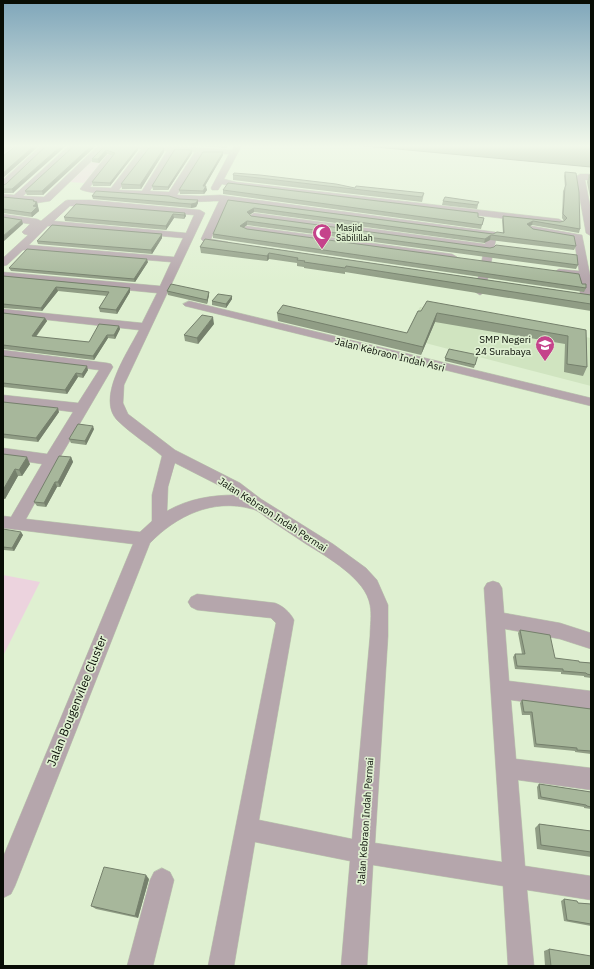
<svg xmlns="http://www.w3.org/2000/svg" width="594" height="969" font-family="'IBM Plex Sans',sans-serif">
	<rect width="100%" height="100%" fill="#dff0d1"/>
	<path fill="#d0e4c0" d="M420 307 591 338V386L406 338Z"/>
	<path fill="#ecd3de" d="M89 162 104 163 84 183 69 182Z
		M3 575 40 582 3 656Z"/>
	<path fill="#839276" stroke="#5e6a54" d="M354 145H591V167Z"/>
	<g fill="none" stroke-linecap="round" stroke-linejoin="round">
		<g stroke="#bdccb0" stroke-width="1">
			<path id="minor" d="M6 145H15L3 153V147Z
				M42 145H51L6 187 3 188V180Z
				M70 145H79L23 196 44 197 99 145 173 146 232 150 234 145H242L224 179 236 182 559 219 564 222 559 225 234 187 222 184 218 190H212L211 188 229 154 202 153 177 195 200 196 220 195 495 232 497 234 493 237 496 239 485 292 480 295 475 292 484 250 254 219 249 216 254 213 485 244 486 239 489 237 227 202 211 239 228 242 230 244 228 246C221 248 206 245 201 239L219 201C206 201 180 204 170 198 156 197 86 195 80 189L107 155H110L114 157 90 187 111 188 141 149 106 147 50 201 37 203 3 200V194L14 195ZM149 150 167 151 142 191 119 190ZM175 151 195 152 169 192 150 191Z
				M580 174H591V180H585L591 210V236L586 233 576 177Z
				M68 200H90L200 210 205 213 124 385 123 403 128 414 175 450 240 483 261 499 333 544 366 568 377 580 388 605V636L375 843 502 862 484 588 487 583 493 581 499 583 502 588 504 613 560 623 591 633V649L560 639 505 629 509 681 591 691V711L511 700 516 759 591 768V790L518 780 525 866 591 876V900L527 890 534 966H508L503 886 373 865 367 966H341L350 861 255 842 234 966H208L276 623 271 618 197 610 191 607 188 602 191 597 197 594 275 603C283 606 290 612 294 620L259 820 352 839 370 636C370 626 372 615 370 605 366 579 327 557 306 544 293 535 280 527 267 518 263 515 257 510 252 509 213 498 176 516 150 543L15 886 11 894 3 898V857L133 544 3 528V516L11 517 42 464 3 458V448L47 454 73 412 3 403V395L78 403 99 370 3 358V350L107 363 111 364 113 367 58 461 26 519 140 532 152 521V495L162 456C148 444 131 434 118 421 95 399 128 352 139 330L3 315V309L142 323 157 293 3 278V272L160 286 171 262 23 250 7 265 3 266V258L28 235 24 234 22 232 30 224 3 220V214L37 219 41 221 65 201ZM70 206H90L194 215 186 233 54 221ZM48 226 183 238 174 257 29 245ZM175 463 230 491 235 495C211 495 188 499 167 511L168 487Z
				M247 226 452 254 457 257 452 260 244 231 242 229 244 227Z
				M532 226 582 235 590 275V297L589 299H581L580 297V278L559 275 554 272 559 269 579 271 574 239 529 231 527 229 529 227Z
				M189 301 591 398V406L185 306 183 304Z
				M162 868 170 872 174 880 153 966H127L150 880 154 872Z"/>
		</g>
		<use href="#minor" fill="#b5a6ac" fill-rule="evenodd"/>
	</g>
	<path fill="#909d85" d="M47 145 13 193H3V185L6 184Z
		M75 145 43 195H27L25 191Z
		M106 145 138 150 110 186H93L92 182 113 156 107 154 99 163 92 162V159Z
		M186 145H228L227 148Z
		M164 148V152L141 189H122L121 184Z
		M192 150V153L168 190H153L152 186Z
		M223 152V155L205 186 207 190 204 194H180L179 190Z
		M565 172 580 229 579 233 532 225 529 226 533 229 576 246 574 250 490 240 484 243 254 212 250 214 251 216 578 265 576 269 247 225 243 227 247 229 582 284 586 288 584 292 213 238V234L228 200 493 234 503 233 502 220 503 216 560 222 564 221 562 218 563 191 565 187 564 176Z
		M233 175 355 188 424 193 423 198 422 202 233 180Z
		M589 175H591V202L587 182Z
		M223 190 478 217 484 218 481 229 223 194Z
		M92 196 179 199 198 203 196 207 191 208 93 199Z
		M3 197 34 200 35 202H37L39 211 32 217 3 213Z
		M443 201 478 205 477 209 442 205Z
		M185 213 186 216 184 219 174 218 166 230 65 221 64 217Z
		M162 234V238L152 254 38 244 37 241Z
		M205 239 591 295V311L345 272V274L304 268V267L297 266V263L269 259 267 261 201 253 200 247Z
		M148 262 135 282 11 271 9 268Z
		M3 276 130 288V292L117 314 100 312 99 308 107 296 58 291 42 311 3 308Z
		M167 291 209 292V295L207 304 168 295Z
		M232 296V299L226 308 212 305V301Z
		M418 311 586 330 587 367 583 376 564 372 565 344 435 322 421 355 278 321 277 313 407 333Z
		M3 313 45 318 47 321 36 337 89 342 119 326 120 329 115 339 108 338 94 360 3 349Z
		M214 324 198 344 185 341 184 335Z
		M478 355 474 368 445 361V358Z
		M3 356 88 370 83 378 78 377 67 394 3 387Z
		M3 402 59 412 38 442 3 438Z
		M94 429 86 445 71 443 69 439Z
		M3 454 30 464 22 476H18L5 499H3Z
		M71 457 73 462 60 487H57L46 507 37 506 34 502Z
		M3 529 23 535 14 551 4 550 3 548Z
		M520 630 555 658 579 662 591 663V678L584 677V676L561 674V672L515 669 513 657 515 654H522L518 633Z
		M522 700 591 709V754L575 752V751L534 747 530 715H522L520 703Z
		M539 784 591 792V809L584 808V807L538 799 537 787Z
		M539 824 591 831V857L537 849 535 828Z
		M149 879 138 918 96 909 91 906Z
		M564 899 578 903 591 904V926L564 921 561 901Z
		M549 949 591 966H545L544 951Z"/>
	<path fill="#75806c" d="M35 145H40L3 178V173Z
		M62 145H67L13 193 12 189Z
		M92 145H97L43 195 42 191Z
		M138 147V150L110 186V183Z
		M164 148V152L141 189 140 185Z
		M106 150 107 154 99 163 98 159Z
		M192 150V153L168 190V187Z
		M223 152V155L203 189V186Z
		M206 186 207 190 204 194 203 191Z
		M34 200 35 203 37 202 39 211 32 217 31 213 33 201Z
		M198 200V203L196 207 191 208V204Z
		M254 208V212L248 216 247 212Z
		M185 213 186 216 184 219V215Z
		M173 214 174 218 166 230V226Z
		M22 220 23 224 3 242V236Z
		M247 221V225L241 230 240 226Z
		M533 221 532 225 526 228 527 224Z
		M162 234V238L152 254 151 250Z
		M491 235 490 240 484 243 485 239Z
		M269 253V259L267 261V256Z
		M147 259 148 262 135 282 134 279Z
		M56 287 58 291 42 311 41 308Z
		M130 288V292L117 314 116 310Z
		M209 292V295L207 304V300Z
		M232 296V299L226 308V304Z
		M437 313 435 322 421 355 423 347Z
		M213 317 214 324 198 344 197 338Z
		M45 318 47 321 33 340 32 336Z
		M119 326 120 329 115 339 114 335Z
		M107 335 108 338 94 360 93 356Z
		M87 366 88 370 83 378 82 374Z
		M76 373 78 377 67 394 65 390Z
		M58 408 59 412 38 442 36 438Z
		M93 426 94 429 86 445 85 441Z
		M27 457 30 464 22 476 19 470Z
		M71 457 73 462 60 487 58 482Z
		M15 469 18 476 5 499 3 496V490Z
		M55 482 57 487 46 507 44 503Z
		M21 532 23 535 14 551 12 548Z
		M146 875 149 879 138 918 135 916Z"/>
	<path fill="#a7b79b" stroke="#75806c" d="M17 145H35L3 173V156Z
		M47 145H62L12 189H3V185L6 184Z
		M75 145H92L42 191H25Z
		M106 145 138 147 110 183 92 182 115 153 106 150 98 159H92Z
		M149 148H164L140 185 121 184Z
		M175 149 192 150 168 187 152 186Z
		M203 152H223L203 186H206L203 191 179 190Z
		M565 172 576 173 579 192 580 229 533 221 527 224 533 229 574 236 576 246 491 235 485 239 254 208 247 212 251 216 490 248 494 247 496 245 577 255 578 265 247 221 240 226 247 229 579 274 582 284H586V288L213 234 228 200 493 234 497 232 504 233 503 216 560 222 564 221 567 218 563 214 565 187 566 185Z
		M234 173 260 175 336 184 355 188 356 186 424 193 422 197 233 175Z
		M589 175H591V184Z
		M228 183 478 213V217L484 218 482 225 223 190Z
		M96 191 169 196 179 199 198 200 196 203 191 204 92 196Z
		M3 197 34 200 33 201 37 202 35 203 36 204 33 206 37 207 31 213 3 209Z
		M445 197 479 202 477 205 443 201Z
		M76 204 185 213 184 215 173 214 166 226 64 217Z
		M3 217 22 220 3 236Z
		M52 225 162 234 151 250 37 241Z
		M205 239 591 295V304L346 266 345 268 304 262 305 261 297 260 298 258 269 253 267 256 200 247Z
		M27 249 147 259 134 279 9 268Z
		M3 276 130 288 116 310 99 308 109 292 56 287 41 308 3 304Z
		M171 284 209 292 207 300 167 291Z
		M218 294 232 296 226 304 212 301Z
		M427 301 586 330 587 367 567 364 568 336 437 313 423 347 277 313 283 305 407 333 418 311H421Z
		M3 313 45 318 32 336 89 342 99 324 119 326 114 335H107L93 356 3 345Z
		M202 315 213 317 197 338 184 335Z
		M449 349 478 355 475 365 445 358Z
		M3 356 87 366 82 374 76 373 65 390 3 383Z
		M3 402 58 408 36 438 3 434Z
		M78 424 93 426 85 441 69 439Z
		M3 454 27 457 19 470 15 469 3 490Z
		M59 456 71 457 58 482H55L44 503 34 502Z
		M3 529 21 532 12 548 3 547Z
		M520 630 550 635 555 658 579 661V662L591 663V675L587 674 586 673 563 671V669L517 666 515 654H525Z
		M522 700 591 709V751L577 750V748L536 744 532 712H524Z
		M539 784 591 792V807L587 806 586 805 541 797Z
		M539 824 591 831V852L541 845Z
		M104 867 146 875 135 916 91 906Z
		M564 899 577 901 578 903 591 904V924L567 920Z
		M549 949 591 956V966H551Z"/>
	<linearGradient id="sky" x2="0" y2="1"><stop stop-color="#7fa6ba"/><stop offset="0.52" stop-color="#f1f8ea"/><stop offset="1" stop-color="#f1f8ea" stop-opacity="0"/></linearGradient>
	<rect width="594" height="281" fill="url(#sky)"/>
	<defs>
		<g id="mosque-pin" transform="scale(1)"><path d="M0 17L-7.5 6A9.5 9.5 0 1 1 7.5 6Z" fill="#c5438b" stroke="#dff0d1"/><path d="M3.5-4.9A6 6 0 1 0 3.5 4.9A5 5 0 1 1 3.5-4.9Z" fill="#fff"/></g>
		<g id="school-pin" transform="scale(1)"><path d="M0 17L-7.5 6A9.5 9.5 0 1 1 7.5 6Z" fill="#c5438b" stroke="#dff0d1"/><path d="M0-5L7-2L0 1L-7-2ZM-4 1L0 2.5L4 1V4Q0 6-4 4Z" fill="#fff"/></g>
	</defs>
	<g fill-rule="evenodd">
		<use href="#mosque-pin" x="322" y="233"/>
		<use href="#school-pin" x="545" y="345"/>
	</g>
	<g text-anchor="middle" stroke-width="3.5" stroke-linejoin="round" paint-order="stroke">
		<g font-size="9" fill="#080d05" stroke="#dff0d1" text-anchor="start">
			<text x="336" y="231">Masjid<tspan x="336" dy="10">Sabilillah</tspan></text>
		</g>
		<g font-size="10" fill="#080d05" stroke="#dff0d1" text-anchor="end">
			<text x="531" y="343">SMP Negeri<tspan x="531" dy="12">24 Surabaya</tspan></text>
		</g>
		<g font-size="10" fill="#080d05" stroke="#dff0d1">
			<text transform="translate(390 354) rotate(14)" y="4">Jalan Kebraon Indah Asri</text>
			<text transform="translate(273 514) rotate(33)" y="4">Jalan Kebraon Indah Permai</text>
			<text transform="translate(365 821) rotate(-86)" y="4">Jalan Kebraon Indah Permai</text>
		</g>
		<g font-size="12" fill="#080d05" stroke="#dff0d1">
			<text transform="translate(77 701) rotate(-68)" y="4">Jalan Bougenvilee Cluster</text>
		</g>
	</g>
	<rect width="594" height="969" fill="none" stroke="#080d05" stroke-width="8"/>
</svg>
